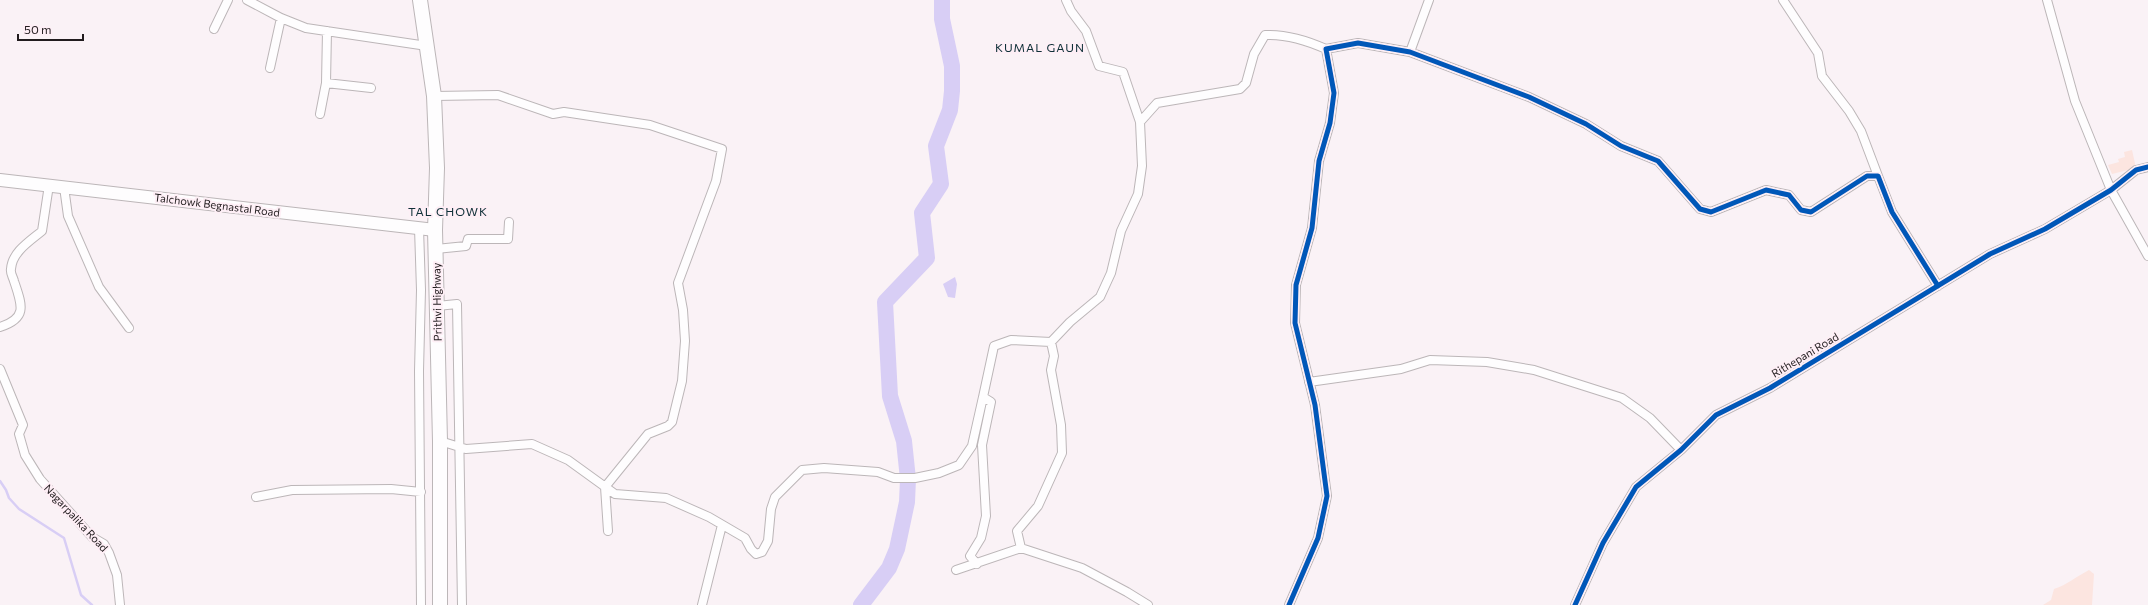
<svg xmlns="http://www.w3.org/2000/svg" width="2148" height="605" font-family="Commissioner,sans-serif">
	<rect width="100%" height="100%" fill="#faf2f6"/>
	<path fill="#fce5e0" d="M2132 150 2136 168 2112 174 2108 165 2119 162 2118 159 2125 157 2124 152Z
		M2089 570 2094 574 2092 605H2043L2051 600 2054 589C2067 585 2077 576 2089 570Z"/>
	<path fill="#d8cef5" d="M955 277 957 284 955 298 948 297 943 284Z"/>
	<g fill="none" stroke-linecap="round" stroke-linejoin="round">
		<path stroke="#d8cef5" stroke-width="2.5" d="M0 481 6 490 9 498 19 509 64 538 81 595 92 605"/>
		<path stroke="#d8cef5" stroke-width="16" d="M861 605 889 568 897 549 907 502 908 479 904 441 890 396 885 302 927 258 922 213 941 184 936 146 950 110 952 91V66L942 19V0"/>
		<g stroke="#bcb6b8" stroke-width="10">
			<path id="minor" d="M247 0 281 18 306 28 427 46
				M1783 0 1818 53 1822 76 1849 111 1861 131 1878 176
				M2047 0 2075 101 2111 190 2148 256
				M214 29 228 0
				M1410 52 1429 0
				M270 68 281 18
				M326 83 371 88
				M434 96 498 95 553 114 564 112 650 125 722 149 716 181 678 283 683 310 685 341 682 381 672 422 668 426 648 434 605 487 608 531
				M320 114 326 83 327 31
				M1140 122 1157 103 1240 89 1246 83 1254 54 1265 35C1287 34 1306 40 1326 49
				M64 187 68 216 99 287 129 328
				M419 228 421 290 419 371 421 605
				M436 249 466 246 468 239H508L509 222
				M437 306 457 304 462 605
				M0 327C28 318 22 305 14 281 13 277 10 273 11 269 12 252 30 241 42 231L49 185
				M0 369 23 425 19 434 25 455 40 479 92 537 104 544 109 553 117 575 120 605
				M1309 382 1401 369 1430 360 1487 362 1534 370 1622 398 1650 418 1681 450
				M440 441 466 449 532 444 568 460 615 494 666 498 709 517 745 538 751 549 756 554 762 552 768 541 771 509 775 497 802 470 824 468 878 472 894 478H915L939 473 959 465 972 446 983 397
				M256 497 292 490 391 489 421 492
				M1021 548 1082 568 1127 592 1148 605
				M977 564 970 556 981 538 986 516 982 445 991 402 983 397 994 346 1011 340 1051 342
				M956 570 1021 548 1017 531 1038 506 1062 453 1061 425 1051 370 1054 356 1051 342 1070 322 1100 297 1111 273 1121 231 1138 194 1142 166 1140 122 1123 72 1099 66 1086 31 1071 11 1066 0
				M702 605 722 525
				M1289 605 1318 538 1327 496 1315 405 1295 323 1296 285 1312 228 1319 161 1330 123 1334 93 1326 49 1358 43 1410 52 1529 97 1586 124 1621 146 1658 161 1700 209 1711 212 1766 190 1789 195 1801 210 1811 212 1867 176H1878L1892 212 1938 286
				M1575 605 1603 543 1636 487 1681 450 1716 415 1770 388 1990 254 2045 229 2111 190 2136 170 2148 167"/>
		</g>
		<g stroke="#bcb6b8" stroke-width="14">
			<path id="secondary" d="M0 180 435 230"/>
		</g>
		<g stroke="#bcb6b8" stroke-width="16">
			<path id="trunk" d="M420 0 434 96 437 168 435 230 440 441V605"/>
		</g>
		<use href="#minor" stroke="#fefdfe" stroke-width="8"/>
		<use href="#secondary" stroke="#fefdfe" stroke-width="12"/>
		<use href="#trunk" stroke="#fefdfe" stroke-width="14"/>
		<g stroke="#feeff6" stroke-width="8">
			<path id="cycleway" d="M1289 605 1318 538 1327 496 1315 405 1295 323 1296 285 1312 228 1319 161 1330 123 1334 93 1326 49 1358 43 1410 52 1529 97 1586 124 1621 146 1658 161 1700 209 1711 212 1766 190 1789 195 1801 210 1811 212 1867 176H1878L1892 212 1938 286
				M1575 605 1603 543 1636 487 1681 450 1716 415 1770 388 1990 254 2045 229 2111 190 2136 170 2148 167"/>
		</g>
		<use href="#cycleway" stroke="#0057b8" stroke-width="5"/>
	</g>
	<g text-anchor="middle" stroke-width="4" stroke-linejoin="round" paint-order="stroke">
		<g font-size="11" fill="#211c1e" stroke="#feeff6">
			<text transform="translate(217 205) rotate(7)" y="4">Talchowk Begnastal Road</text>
			<text transform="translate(437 302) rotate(-91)" y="4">Prithvi Highway</text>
			<text transform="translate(1805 355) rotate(-31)" y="4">Rithepani Road</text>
			<text transform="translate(76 518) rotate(47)" y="4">Nagarpalika Road</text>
		</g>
		<g font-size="12" letter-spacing="1" fill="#0f3038" stroke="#feeff6">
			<text x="1040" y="52">KUMAL GAUN</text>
			<text x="448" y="216">TAL CHOWK</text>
		</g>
	</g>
	<path d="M18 34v6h65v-6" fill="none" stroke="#211c1e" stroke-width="2"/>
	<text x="24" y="34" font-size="12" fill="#211c1e" stroke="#feeff6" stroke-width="3" paint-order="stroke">50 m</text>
</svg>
